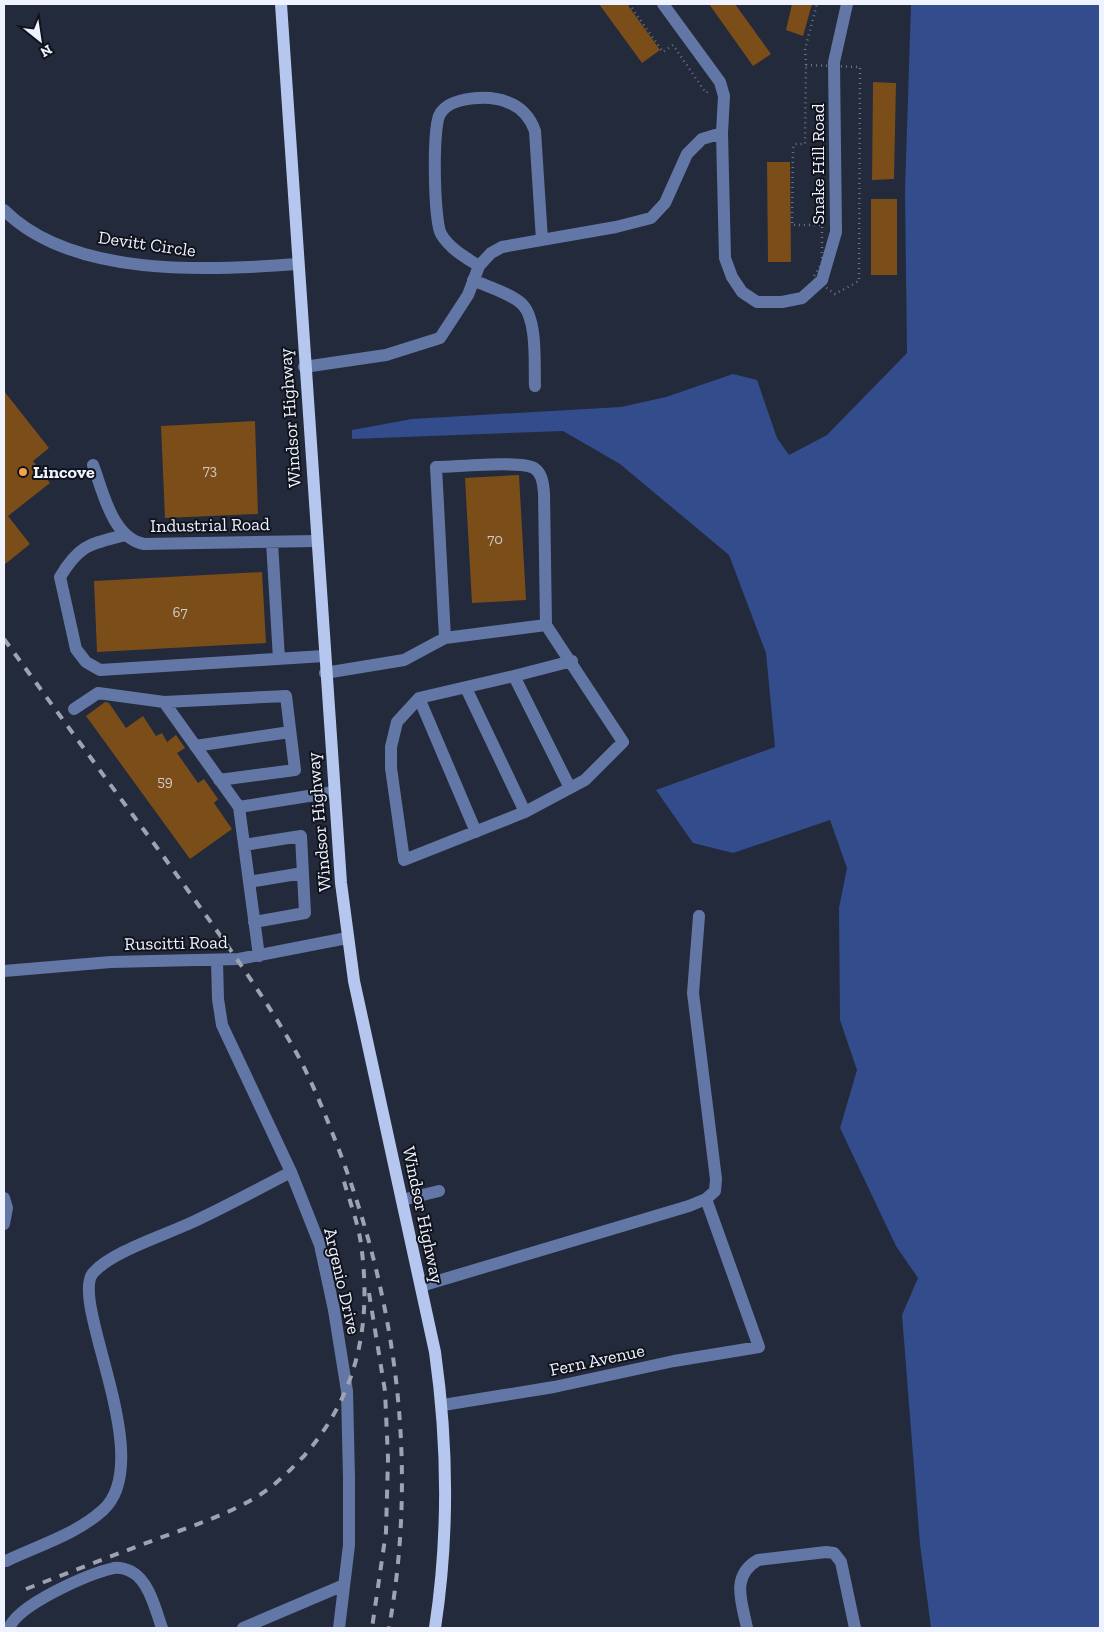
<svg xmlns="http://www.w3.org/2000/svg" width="1104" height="1632" font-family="'Zilla Slab',serif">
	<rect width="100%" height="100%" fill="#232a3b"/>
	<path fill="#334c8c" d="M911 4H1100V1628H931L920 1544 902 1315 918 1278 896 1246 840 1128 857 1070 840 1020 839 908 847 868 830 820 733 853 693 843 656 790 775 747 766 653 729 555 620 464 563 431 352 439V430L412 419 621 407 666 397 733 374 757 380 777 438 789 455 827 435 907 353 905 191Z"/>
	<path fill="#7a4d19" d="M599 4H627L660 50 642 63Z
		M709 4H735L771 54 753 66Z
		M792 4H812L803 36 786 30Z
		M873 82 896 83 894 179 872 180Z
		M767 162H790L791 262H768Z
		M871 199H897V275H871Z
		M4 391 49 448 33 461 50 483 8 516 30 544 4 565Z
		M255 421 258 514 165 518 161 426Z
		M519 475 526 600 472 603 465 478Z
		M262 572 266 643 97 652 94 581Z
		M105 702 109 703 126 728 143 716 156 736 162 733 167 742 176 735 185 748 177 753 198 783 204 779 218 799 214 803 232 829 190 859 86 716Z"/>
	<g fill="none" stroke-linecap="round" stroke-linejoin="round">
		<path stroke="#6d7382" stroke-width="2.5" stroke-dasharray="1 4" stroke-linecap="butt" d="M629 4 663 52 673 45 706 93 710 90
			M806 65 860 67 859 281 835 294 813 278 822 262V225H792L793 148 795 144H805Z
			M806 65 805 49 817 4"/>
		<path stroke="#6377a7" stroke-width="12" d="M663 4 720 82 724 96 722 133 725 258 732 277 742 292 757 302H782L802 298 822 280 836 232 834 62 847 4
			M4 210C72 278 209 271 297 264
			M479 266C465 257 450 249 441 234 434 221 432 127 440 114 450 96 490 95 507 102 521 107 530 117 535 131L542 240
			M473 280C488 287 510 293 522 304 538 320 534 365 535 386
			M304 367 386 355 440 338 468 295 479 266 491 253 502 247 616 227 651 218 665 203 687 154 702 139 722 133
			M93 465C103 491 112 538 144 544L316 541
			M125 535C90 544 80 544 60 577L76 649 86 662 100 670 324 656
			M272 542 279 659
			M445 638 436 467C455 467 520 460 534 468 543 474 543 485 544 493L546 625
			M325 673 404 660 445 638 546 625 623 742 585 780 525 812 404 860 391 768V747L397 722 419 698 514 676 570 788
			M514 676 572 661
			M466 688 525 812
			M419 698 476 832
			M74 709 98 693 164 702
			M195 746 290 732
			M219 780 295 770 286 696 164 702 239 807
			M244 845 301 836 305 913 254 922
			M249 882 303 873
			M259 956 239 807 334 792
			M217 960 218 999 222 1025 291 1172 320 1245 334 1310 347 1391 349 1478V1545L339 1628
			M4 971 111 962 239 959 347 938
			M4 1198 7 1208 4 1224
			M402 1200 439 1191
			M421 1286 689 1206 706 1199 715 1191 716 1179 693 993 699 916
			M443 1405 554 1387 674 1361 759 1347 706 1199
			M6 1561C37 1546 77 1534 103 1510 158 1460 69 1302 93 1273 112 1251 169 1234 197 1220 229 1205 260 1188 291 1172
			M9 1628C19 1604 88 1574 114 1568 119 1567 127 1569 132 1572 149 1581 156 1611 162 1628
			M243 1628 344 1585
			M747 1628C742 1602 730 1576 758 1560L826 1552 834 1553 841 1562 855 1628"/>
		<path stroke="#b5c7ee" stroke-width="12" d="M281 4 341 883 354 981 435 1352C448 1444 449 1536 435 1628"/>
		<path stroke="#9da3b1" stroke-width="4" stroke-dasharray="9 9" stroke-linecap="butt" d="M4 639C56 710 108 782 161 853 206 916 253 978 292 1045 311 1078 325 1114 339 1150 397 1303 418 1466 389 1628
			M369 1293 385 1391 388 1458 386 1532 372 1628
			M26 1589C70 1572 114 1555 157 1539 192 1526 227 1515 258 1496 276 1485 290 1470 304 1456 358 1394 372 1324 361 1244 358 1222 349 1200 343 1178"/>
	</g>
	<circle fill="#f5a346" stroke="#10131b" stroke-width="2" cx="23" cy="472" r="5"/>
	<g text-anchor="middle" stroke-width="4" stroke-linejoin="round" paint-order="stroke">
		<g font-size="15" fill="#d1cac6">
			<text x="210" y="475">73</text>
			<text x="495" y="544">70</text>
			<text x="180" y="617">67</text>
			<text x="165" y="786">59</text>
		</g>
		<g font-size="18" fill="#eef3ff" stroke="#10131b">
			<text transform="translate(818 164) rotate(-90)" y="6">Snake Hill Road</text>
			<text transform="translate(147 244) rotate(8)" y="6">Devitt Circle</text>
			<text transform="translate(290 418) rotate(-94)" y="6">Windsor Highway</text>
			<text transform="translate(210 525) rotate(-1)" y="6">Industrial Road</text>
			<text transform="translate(319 822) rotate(-95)" y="6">Windsor Highway</text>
			<text transform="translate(176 943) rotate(-1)" y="6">Ruscitti Road</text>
			<text transform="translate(423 1215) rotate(78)" y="6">Windsor Highway</text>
			<text transform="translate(342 1281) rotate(77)" y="6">Argenio Drive</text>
			<text transform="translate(597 1360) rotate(-12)" y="6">Fern Avenue</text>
		</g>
		<g font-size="18" font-weight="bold" fill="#eef3ff" stroke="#10131b" text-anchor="start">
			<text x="33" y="478">Lincove</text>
		</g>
	</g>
	<rect width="1104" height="1632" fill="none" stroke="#eef3ff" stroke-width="10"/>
	<g transform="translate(40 40) rotate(150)" stroke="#10131b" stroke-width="4" paint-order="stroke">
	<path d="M0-4L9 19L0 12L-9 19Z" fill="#eef3ff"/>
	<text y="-8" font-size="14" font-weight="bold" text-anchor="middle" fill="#eef3ff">N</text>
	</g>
</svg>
